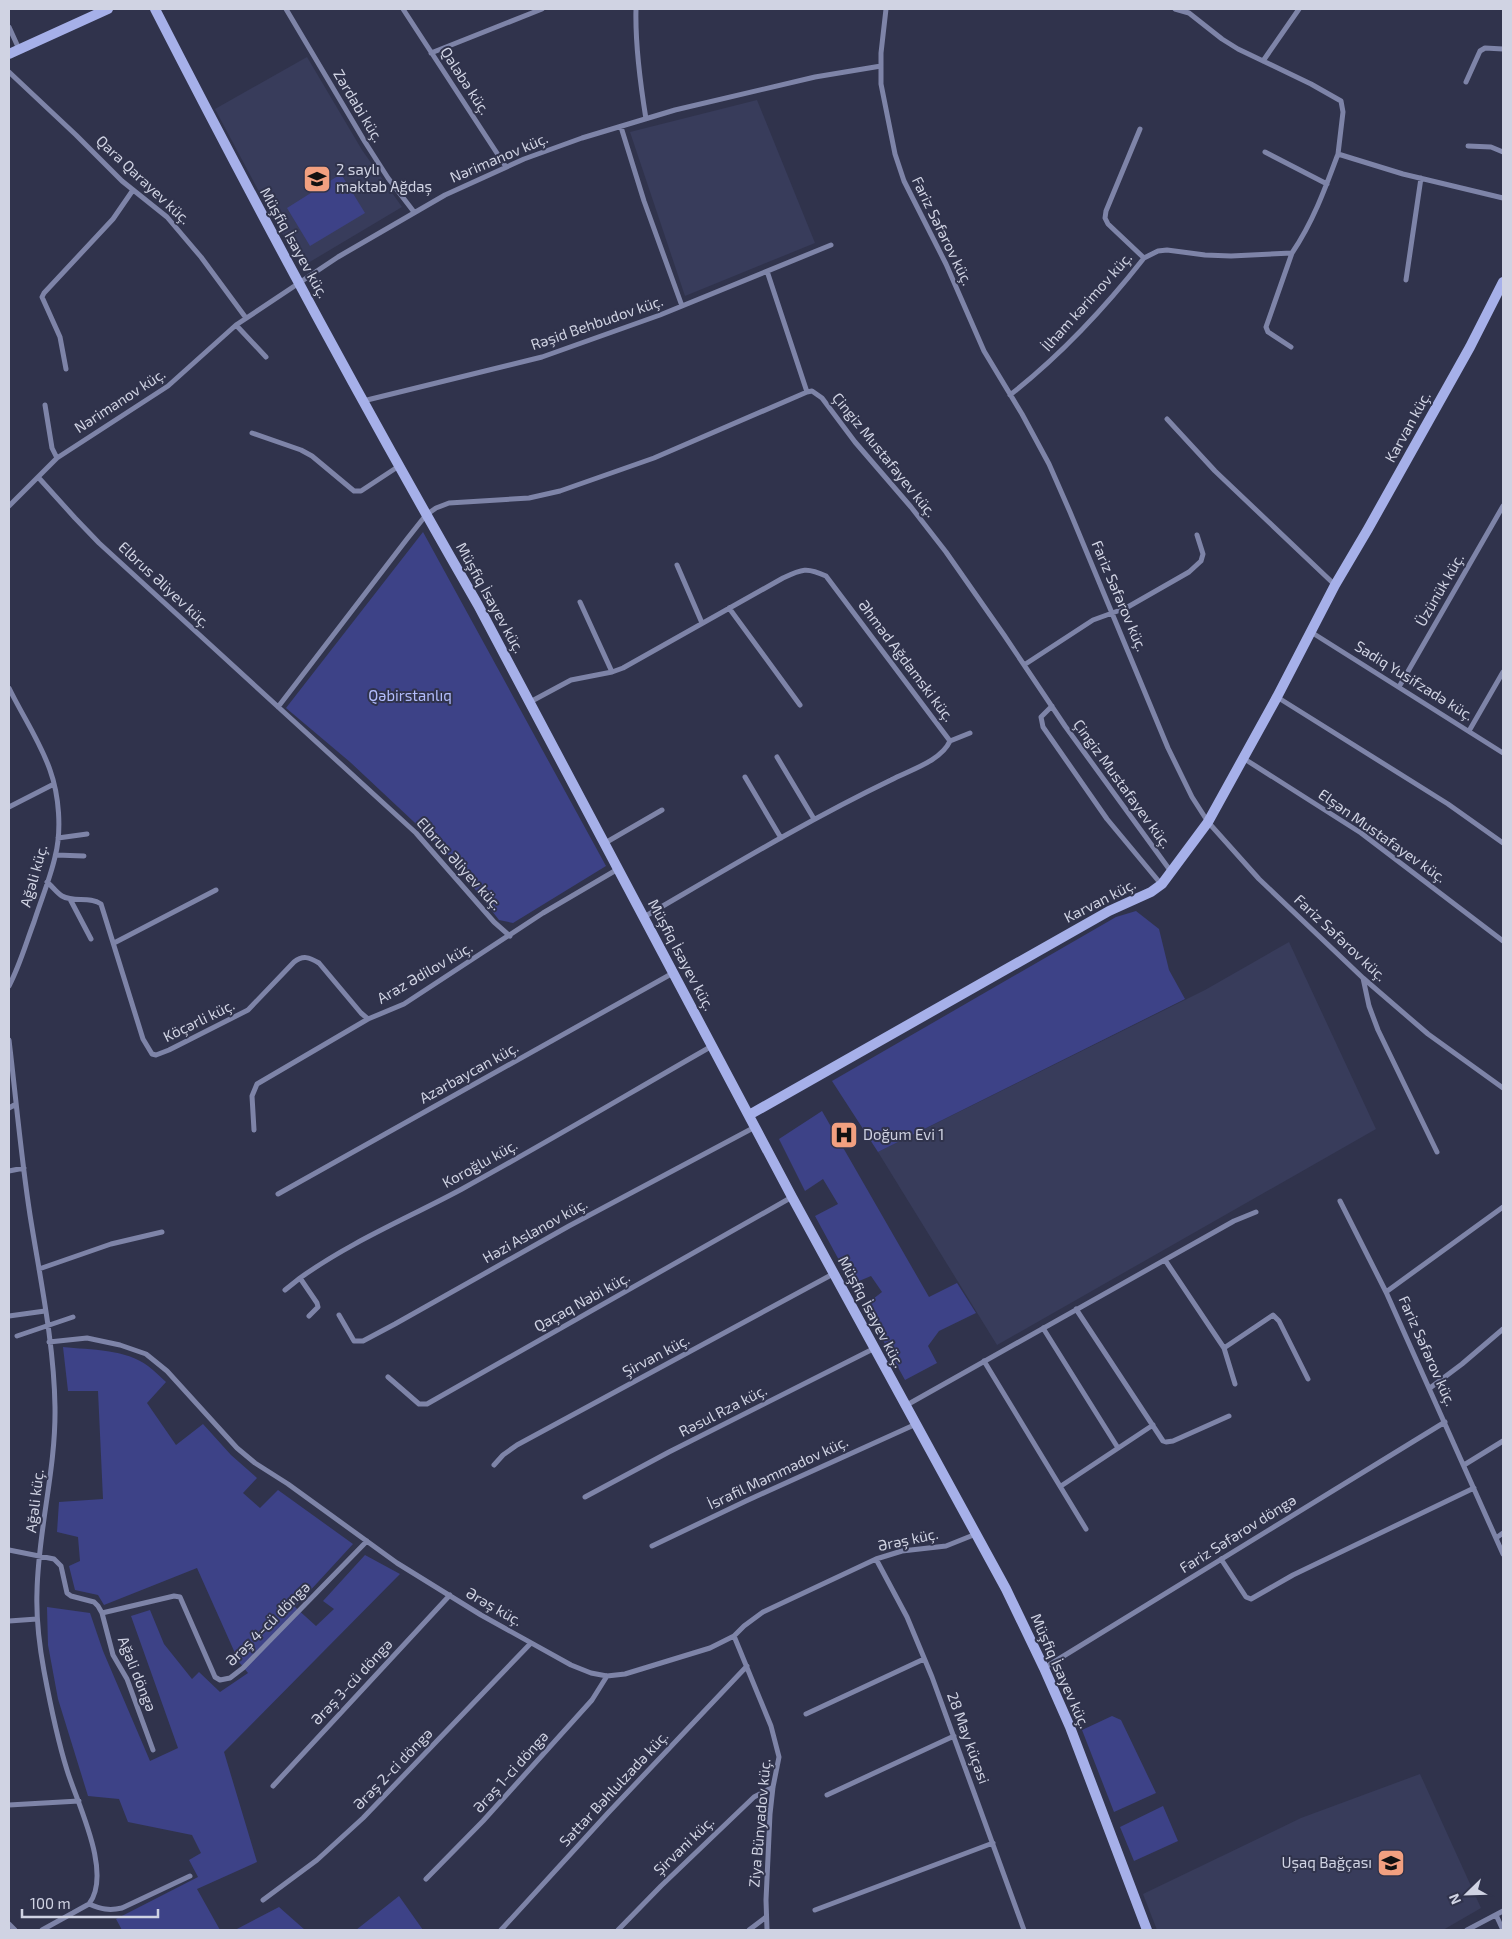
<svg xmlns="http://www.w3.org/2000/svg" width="1512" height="1939" font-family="'Exo 2',sans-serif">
	<rect width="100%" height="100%" fill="#30334c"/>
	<path fill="#383c5b" d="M307 57 362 150 402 207 303 266 279 229 215 109Z
		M757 100 815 243 685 296 630 132Z
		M1289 942 1376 1129 997 1345 878 1152 1205 990Z
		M1420 1774 1481 1908 1443 1930H1157L1143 1894 1301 1818Z"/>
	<path fill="#3d4287" d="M341 174 365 213 310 246 287 208Z
		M423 532 606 866 513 923 499 920 445 851 350 762 286 708Z
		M1136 911 1159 929 1169 970 1185 999 878 1152 832 1081 1116 917Z
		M822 1111 929 1297 957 1283 976 1313 939 1331 928 1346 937 1363 905 1380 864 1306 882 1292 871 1276 852 1284 815 1216 838 1204 823 1179 805 1191 779 1139Z
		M63 1347C91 1350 126 1349 148 1366 155 1371 160 1377 166 1382L147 1403 176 1445 203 1424 231 1455 257 1478 243 1493 260 1508 278 1490 353 1544 295 1607 316 1626 334 1609 323 1601 365 1555 400 1574 224 1752 257 1862 197 1889 220 1930H122L116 1919 198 1877 189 1860 201 1853 192 1835 128 1822 119 1799 88 1796 58 1699 48 1645 47 1607 90 1613 103 1651 150 1761 178 1748 131 1616 150 1610 164 1644 192 1679 199 1672 220 1692 248 1673 239 1662 197 1568 104 1605 98 1595 75 1590 69 1566 80 1561 78 1537 57 1532 59 1502 103 1499 98 1391H68Z
		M1112 1716 1121 1720 1156 1793 1114 1812 1082 1730Z
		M1163 1806 1178 1841 1134 1861 1120 1827Z
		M399 1896 423 1930H356Z
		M279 1907 305 1930H235Z"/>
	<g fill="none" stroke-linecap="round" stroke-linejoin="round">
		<path stroke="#7e84a8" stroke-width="5" d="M286 9 365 142 388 178 414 212
			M403 9 506 167
			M636 9C635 46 640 82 646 119
			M886 9 881 53V84L895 154 904 181 946 264 984 351 1022 414 1049 464 1070 512 1168 748 1192 797 1208 822 1259 879 1363 978 1428 1034 1503 1088
			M1175 9 1189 13 1222 39 1238 49 1311 84 1341 101 1343 112 1338 154 1403 174 1503 198
			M9 27 19 49
			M431 53 542 9
			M1263 61 1299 9
			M9 72 76 135 122 181 167 217 201 257 246 318
			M1466 82 1480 51 1485 48 1503 49
			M621 127 644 201 682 306
			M1140 129 1106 211 1105 218 1108 224 1144 258
			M1468 146 1491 147 1503 152
			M1265 152 1327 184
			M767 271 807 392
			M1406 280 1421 178
			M236 325 266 357
			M1291 347 1268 332 1266 327 1292 253
			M66 369 60 337 42 297 44 293 113 219 133 190
			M1010 395C1061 355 1104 309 1144 258L1158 251 1167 250 1205 255 1231 256 1292 253C1313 222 1325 189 1338 154
			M363 401 542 357 660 315 831 245
			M45 405 52 448 57 458
			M1167 419 1215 471 1335 585
			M252 433 301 450 312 456 354 491H361L399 466
			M38 477 75 518 99 543 416 833 494 922 510 936
			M9 506 57 458 168 386 236 325 338 257 445 195 524 159 582 138 675 110 815 77 881 66
			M677 565 702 623
			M580 602 612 672
			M729 608 800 705
			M1311 632 1503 753
			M1024 665 1093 620 1126 608 1189 572 1201 561 1203 554 1197 535
			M1399 687 1503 506
			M9 688C22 715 40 741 50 770 59 795 62 830 55 857 50 879 41 900 34 922 26 943 20 965 9 986
			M1277 697 1448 804 1503 843
			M530 702 571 680 612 672 623 668 783 578C802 569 807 567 826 576L950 741C941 761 910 770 891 780 806 821 725 870 644 917
			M1052 706 1041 717 1043 727 1107 819 1161 884
			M278 707 407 539 426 515 436 508 449 503 529 498 560 491 654 458 807 392 812 391 822 398 855 442 911 507 946 552 1004 635 1065 726 1172 873
			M1469 731 1503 672
			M950 741 970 733
			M777 757 814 819
			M1243 758 1361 833 1503 941
			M745 777 781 838
			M9 807 54 784
			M58 838 87 834
			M605 843 662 810
			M56 855 84 856
			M47 882C52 886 57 893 62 896 74 903 89 896 101 904L143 1039 152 1054 156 1055 169 1050 248 1010 294 962C303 955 309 957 319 963L361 1013 368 1019
			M70 899 91 939
			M114 943 216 890
			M1363 978 1369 1006 1378 1030 1437 1152
			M9 1040C16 1098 21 1157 30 1215 40 1278 54 1343 55 1407 56 1470 38 1530 37 1592 36 1619 39 1644 44 1671 50 1703 57 1738 67 1770 77 1803 113 1873 89 1904L42 1930
			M9 1108 16 1104
			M254 1130 252 1096 257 1084 368 1019 404 1004 543 913 618 869
			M9 1171 24 1168
			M278 1194 673 973
			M1340 1201 1386 1292
			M1503 1207 1386 1292 1503 1554
			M1165 1260 1224 1348 1273 1315 1279 1321 1308 1379
			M39 1269 111 1244 162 1232
			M285 1290 300 1278
			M1076 1309 1163 1441 1166 1442 1173 1441 1229 1416
			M339 1315 354 1341H363L395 1324 569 1226 755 1127
			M9 1316 45 1311
			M309 1316 318 1307 317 1303 300 1278C350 1242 408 1218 462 1189 546 1143 628 1094 712 1046
			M1043 1328 1118 1448
			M17 1336 73 1317
			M49 1342 87 1338 120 1345 146 1354 167 1371 237 1448 255 1463 288 1484 397 1563 481 1615 571 1665 591 1673 607 1676 625 1674 710 1648 734 1636 744 1626 763 1612 876 1559 902 1551 946 1546 976 1534
			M1224 1348 1235 1384
			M984 1361 1086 1529
			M388 1377 419 1404H427L792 1197
			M1430 1388 1462 1364 1503 1329
			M905 1406 1234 1221 1256 1212
			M494 1465 503 1455 517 1445 833 1274
			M1464 1465 1503 1441
			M1061 1486 1153 1425
			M585 1497 669 1452 873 1349
			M1496 1538 1503 1533
			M652 1546 746 1501 914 1425
			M9 1550 54 1559 61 1566 67 1593 71 1596 94 1602 98 1606 102 1613 113 1655 127 1679 153 1750
			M876 1559 907 1617 932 1677 1024 1930
			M1221 1559 1246 1597 1251 1599 1293 1575 1474 1488
			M102 1613 174 1596 180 1597 215 1677 220 1680 230 1678 243 1668 367 1541
			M9 1621 37 1619
			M734 1636 771 1726 779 1757 773 1787 770 1814 766 1900 767 1930
			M1044 1668 1445 1422
			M806 1714 924 1659
			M273 1786 450 1595
			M827 1795 954 1736
			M9 1805 79 1801
			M426 1879 483 1821 592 1700 607 1676
			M263 1900 317 1860 363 1818 531 1643
			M89 1904C101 1909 109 1911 122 1908L190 1876
			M815 1910 993 1843
			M1496 1915 1503 1930
			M9 1924 15 1930
			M501 1930 608 1813 747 1666
			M618 1930 661 1886 754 1797 773 1787
			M749 1930 766 1917
			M1467 1930 1503 1911"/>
		<path stroke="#a6b0e9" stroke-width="10" d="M155 9C258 210 365 409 478 605L792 1197 1006 1589 1044 1668 1070 1727 1147 1930
			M9 54 108 9
			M749 1115 1109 911 1151 892 1162 884 1208 822 1277 697 1335 585 1368 529 1470 347 1503 282"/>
	</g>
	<defs>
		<g id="school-square" transform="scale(1.4375)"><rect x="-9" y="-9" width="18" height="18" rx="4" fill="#f2a080" stroke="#30334c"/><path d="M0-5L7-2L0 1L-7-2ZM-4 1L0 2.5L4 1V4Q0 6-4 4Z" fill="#111"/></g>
		<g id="hospital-square" transform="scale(1.4375)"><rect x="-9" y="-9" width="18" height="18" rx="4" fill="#f2a080" stroke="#30334c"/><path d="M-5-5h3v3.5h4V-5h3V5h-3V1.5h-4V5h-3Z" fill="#111"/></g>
	</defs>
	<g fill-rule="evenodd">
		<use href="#school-square" x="317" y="179"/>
		<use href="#hospital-square" x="844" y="1135"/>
		<use href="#school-square" x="1391" y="1863"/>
	</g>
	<g text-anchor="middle" stroke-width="4" stroke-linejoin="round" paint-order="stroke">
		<g font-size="15" fill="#d0d3e3" stroke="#30334c">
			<text transform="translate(465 81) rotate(57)" y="5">Qələbə küç.</text>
			<text transform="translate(358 106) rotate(59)" y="5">Zərdabi küç.</text>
			<text transform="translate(499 158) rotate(-23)" y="5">Nərimanov küç.</text>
			<text transform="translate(143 180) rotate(43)" y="5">Qara Qarayev küç.</text>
			<text transform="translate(942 231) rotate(64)" y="5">Fariz Səfərov küç.</text>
			<text transform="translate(294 243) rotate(61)" y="5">Müşfiq İsayev küç.</text>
			<text transform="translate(1087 302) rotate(-48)" y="5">İlham kərimov küç.</text>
			<text transform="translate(597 323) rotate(-19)" y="5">Rəşid Behbudov küç.</text>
			<text transform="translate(120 401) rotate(-33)" y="5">Nərimanov küç.</text>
			<text transform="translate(1408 427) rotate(-61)" y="5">Karvan küç.</text>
			<text transform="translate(884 455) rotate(51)" y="5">Çingiz Mustafayev küç.</text>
			<text transform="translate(164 585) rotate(43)" y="5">Elbrus Əliyev küç.</text>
			<text transform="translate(1440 590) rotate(-60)" y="5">Üzünük küç.</text>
			<text transform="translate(1119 596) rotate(67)" y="5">Fariz Səfərov küç.</text>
			<text transform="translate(490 598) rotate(61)" y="5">Müşfiq İsayev küç.</text>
			<text transform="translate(906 661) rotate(53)" y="5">Əhməd Ağdamski küç.</text>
			<text transform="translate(1414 681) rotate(32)" y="5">Sadiq Yusifzadə küç.</text>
			<text transform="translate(1122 784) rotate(54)" y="5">Çingiz Mustafayev küç.</text>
			<text transform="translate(1382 836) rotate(35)" y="5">Elşən Mustafayev küç.</text>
			<text transform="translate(459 864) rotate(48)" y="5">Elbrus Əliyev küç.</text>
			<text transform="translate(34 876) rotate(-74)" y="5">Ağəli küç.</text>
			<text transform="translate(1100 901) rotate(-27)" y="5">Karvan küç.</text>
			<text transform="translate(1340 938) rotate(43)" y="5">Fariz Səfərov küç.</text>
			<text transform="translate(681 955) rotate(62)" y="5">Müşfiq İsayev küç.</text>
			<text transform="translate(425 973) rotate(-30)" y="5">Araz Ədilov küç.</text>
			<text transform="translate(199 1021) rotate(-26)" y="5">Köçərli küç.</text>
			<text transform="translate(469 1073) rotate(-29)" y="5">Azərbaycan küç.</text>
			<text transform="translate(480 1164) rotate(-29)" y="5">Koroğlu küç.</text>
			<text transform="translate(535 1231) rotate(-29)" y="5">Həzi Aslanov küç.</text>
			<text transform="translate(582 1302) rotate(-29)" y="5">Qaçaq Nəbi küç.</text>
			<text transform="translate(871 1312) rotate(62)" y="5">Müşfiq İsayev küç.</text>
			<text transform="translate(1427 1351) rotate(66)" y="5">Fariz Səfərov küç.</text>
			<text transform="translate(656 1356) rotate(-28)" y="5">Şirvan küç.</text>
			<text transform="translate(723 1411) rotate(-27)" y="5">Rəsul Rza küç.</text>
			<text transform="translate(778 1473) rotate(-25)" y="5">İsrafil Məmmədov küç.</text>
			<text transform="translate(35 1501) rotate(-83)" y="5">Ağəli küç.</text>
			<text transform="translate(1238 1534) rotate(-32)" y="5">Fariz Səfərov döngə</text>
			<text transform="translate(908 1540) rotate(-12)" y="5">Ərəş küç.</text>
			<text transform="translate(494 1607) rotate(30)" y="5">Ərəş küç.</text>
			<text transform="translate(268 1624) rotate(-45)" y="5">Ərəş 4-cü döngə</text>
			<text transform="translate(1060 1671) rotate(66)" y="5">Müşfiq İsayev küç.</text>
			<text transform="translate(137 1674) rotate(68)" y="5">Ağəli döngə</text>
			<text transform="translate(352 1682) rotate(-47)" y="5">Ərəş 3-cü döngə</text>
			<text transform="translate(968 1738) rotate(70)" y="5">28 May küçəsi</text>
			<text transform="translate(393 1769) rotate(-46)" y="5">Ərəş 2-ci döngə</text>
			<text transform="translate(511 1772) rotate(-48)" y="5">Ərəş 1-ci döngə</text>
			<text transform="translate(614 1789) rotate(-47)" y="5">Səttar Bəhlulzadə küç.</text>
			<text transform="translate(760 1823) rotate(-85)" y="5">Ziya Bünyadov küç.</text>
			<text transform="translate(684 1846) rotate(-44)" y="5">Şirvani küç.</text>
		</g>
		<g font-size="15" fill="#d0d3e3" stroke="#30334c" text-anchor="start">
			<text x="336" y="175">2 saylı<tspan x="336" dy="17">məktəb Ağdaş</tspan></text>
			<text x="863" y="1140">Doğum Evi 1</text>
			<text x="1372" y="1868" text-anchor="end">Uşaq Bağçası</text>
		</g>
		<g font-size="15" fill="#b3bdfd" stroke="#30334c">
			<text x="410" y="701">Qəbirstanlıq</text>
		</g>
	</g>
	<rect width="1512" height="1939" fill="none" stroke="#d0d3e3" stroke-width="20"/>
	<g transform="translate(1467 1894) rotate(247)" stroke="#30334c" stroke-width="4" paint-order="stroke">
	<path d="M0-4L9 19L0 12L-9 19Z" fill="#d0d3e3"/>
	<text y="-8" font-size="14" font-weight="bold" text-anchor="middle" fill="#d0d3e3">N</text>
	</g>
	<path d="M22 1909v8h136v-8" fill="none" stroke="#d0d3e3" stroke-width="2.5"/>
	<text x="30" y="1909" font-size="15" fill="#d0d3e3" stroke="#30334c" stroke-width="4" paint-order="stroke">100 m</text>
</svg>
